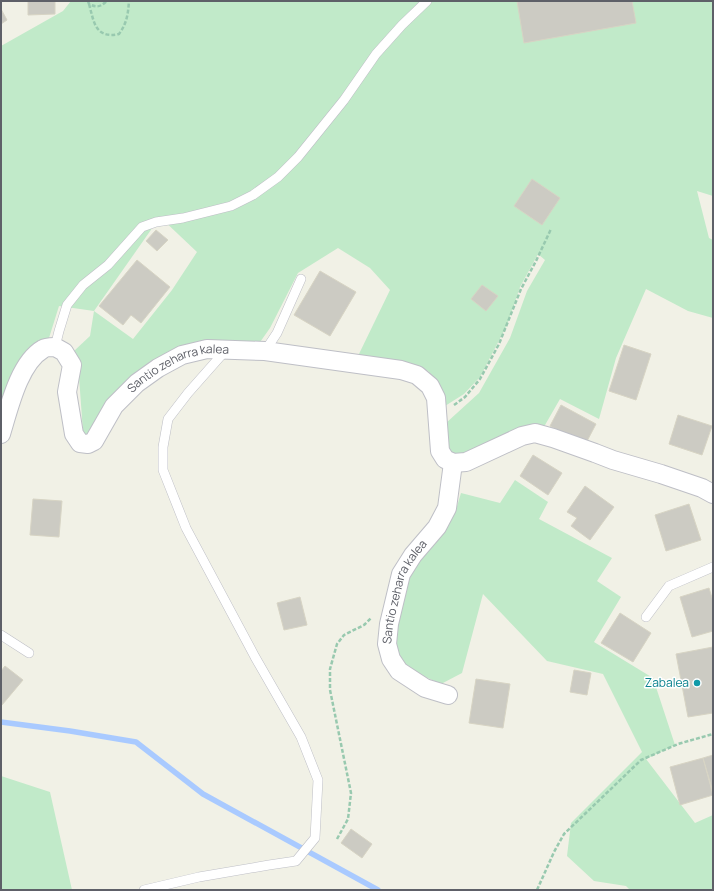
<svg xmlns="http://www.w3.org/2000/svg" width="714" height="891" font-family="Manrope,sans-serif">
	<rect width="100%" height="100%" fill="#f1f1e6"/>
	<path fill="#c1eac9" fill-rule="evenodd" d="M71 1H713V196L697 191 709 238 713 240V318L688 311 646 289 616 358 599 419 560 399 541 432 455 458 446 445V423L479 393 510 338 527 291 545 260 538 254 520 287 507 325 480 377 464 394 445 406 435 379 428 371 412 365 358 356 390 290 370 268 338 248 298 273 270 328 258 345 174 351 91 434 86 435 83 432 78 363 74 351 90 336 94 311 59 306 49 338 36 345 1 405V46L63 11ZM160 217 197 252 172 290 133 339 94 311Z
		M515 480 548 502 539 519 612 558 597 581 621 597 594 642 653 678 675 745 646 759 695 823 713 815V890H630L626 886 594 881 567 856 571 823 642 752 603 674 547 661 483 594 462 673 441 684 412 671 401 662 395 648V628L407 579 455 513 461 493 500 503Z
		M1 776 50 792 72 890H1Z"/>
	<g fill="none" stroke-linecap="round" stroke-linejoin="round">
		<path stroke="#a9caff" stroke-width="5.5" d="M1 722 70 731 136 742 203 794 378 890"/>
	</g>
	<path fill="#cccbc3" stroke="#d7d4c4" d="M28 1H55V14L28 15Z
		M517 1H632L636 23 524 43Z
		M1 9 7 20 1 24Z
		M532 179 560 198 542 225 514 206Z
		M156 230 168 240 157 251 146 241Z
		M137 260 170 287 141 323 131 315 123 325 99 306Z
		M320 271 356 292 330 336 294 315Z
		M482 285 498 296 486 311 471 299Z
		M624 345 651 354 636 400 609 391Z
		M561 405 596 424 585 445 550 426Z
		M678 415 712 426 702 455 669 444Z
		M533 455 562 473 548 495 520 476Z
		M585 486 614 507 590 540 571 526 577 518 567 512Z
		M33 499 62 501 59 537 30 535Z
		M689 504 701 540 666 551 655 515Z
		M709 588 713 601V631L692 637 680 597Z
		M300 597 307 625 284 630 277 603Z
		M620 613 651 633 633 662 601 643Z
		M713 647V713L688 717 676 654Z
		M5 666 23 680 2 705 1 704V671Z
		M574 670 591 673 587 695 570 692Z
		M476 679 510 684 503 728 469 723Z
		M713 755V792L703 758Z
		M703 758 713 795 680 805 670 767Z
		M351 829 372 844 362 858 341 843Z"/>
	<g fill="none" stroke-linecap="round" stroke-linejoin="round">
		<g stroke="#bebfc6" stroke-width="10">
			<path id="lane" d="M55 347 59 331 67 305 83 285 108 265 142 227 156 222 183 218 231 206 253 195 278 177 298 157 319 131 344 100 376 54 402 25 427 1
				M265 351 277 333 301 279
				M646 617 669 586 713 567
				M1 635 29 653
				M144 890 199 877 269 865 296 861 315 838 318 780 301 737 255 657 186 528 163 470V447L168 419 188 393 226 350"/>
		</g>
		<g stroke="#bebfc6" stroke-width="20">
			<g id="street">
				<path id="s1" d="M1 434C9 408 19 363 43 349 46 347 52 347 55 347L64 352 72 365 67 392 74 434 80 443 88 444 94 441 114 406 137 383 158 368 182 355 207 349 265 351 401 370 417 375 430 386 436 398 440 451 445 459 453 463 466 462 522 436 535 433 553 438 595 453 613 460 661 474 702 488 713 494"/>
				<path id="s2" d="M448 695 425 688 399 671 391 659 387 644 389 624 401 574 413 555 437 527 447 508 453 463"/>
			</g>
		</g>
		<path stroke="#98c9af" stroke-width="2.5" stroke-dasharray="4 2" stroke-linecap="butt" d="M88 1 89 4C97 8 100 7 107 1
			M89 4C94 22 95 39 119 34 127 23 128 14 129 1
			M712 203H713
			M454 405 465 397 480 379 499 344 521 289 536 261 551 229
			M337 839 348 819 351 793 330 690V669L337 644 344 635 364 625 371 618
			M537 890 554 852 564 834 641 760 678 744 713 734"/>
		<use href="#lane" stroke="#fff" stroke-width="9"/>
		<use href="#street" stroke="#fff" stroke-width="18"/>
	</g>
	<circle fill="#0f9aa8" stroke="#fff" stroke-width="1.5" cx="697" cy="683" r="4"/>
	<g text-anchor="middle" stroke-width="3" stroke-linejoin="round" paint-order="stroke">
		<g font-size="12" fill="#5e6068" stroke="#fff">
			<text dy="4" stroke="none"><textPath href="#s1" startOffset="348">Santio zeharra kalea</textPath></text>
			<text dy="4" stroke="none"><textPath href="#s2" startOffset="141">Santio zeharra kalea</textPath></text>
		</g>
		<g font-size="12" fill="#0d838f" stroke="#fff" text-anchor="end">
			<text x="689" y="687">Zabalea</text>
		</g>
	</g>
	<rect width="714" height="891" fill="none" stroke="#5e6068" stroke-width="4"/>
</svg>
